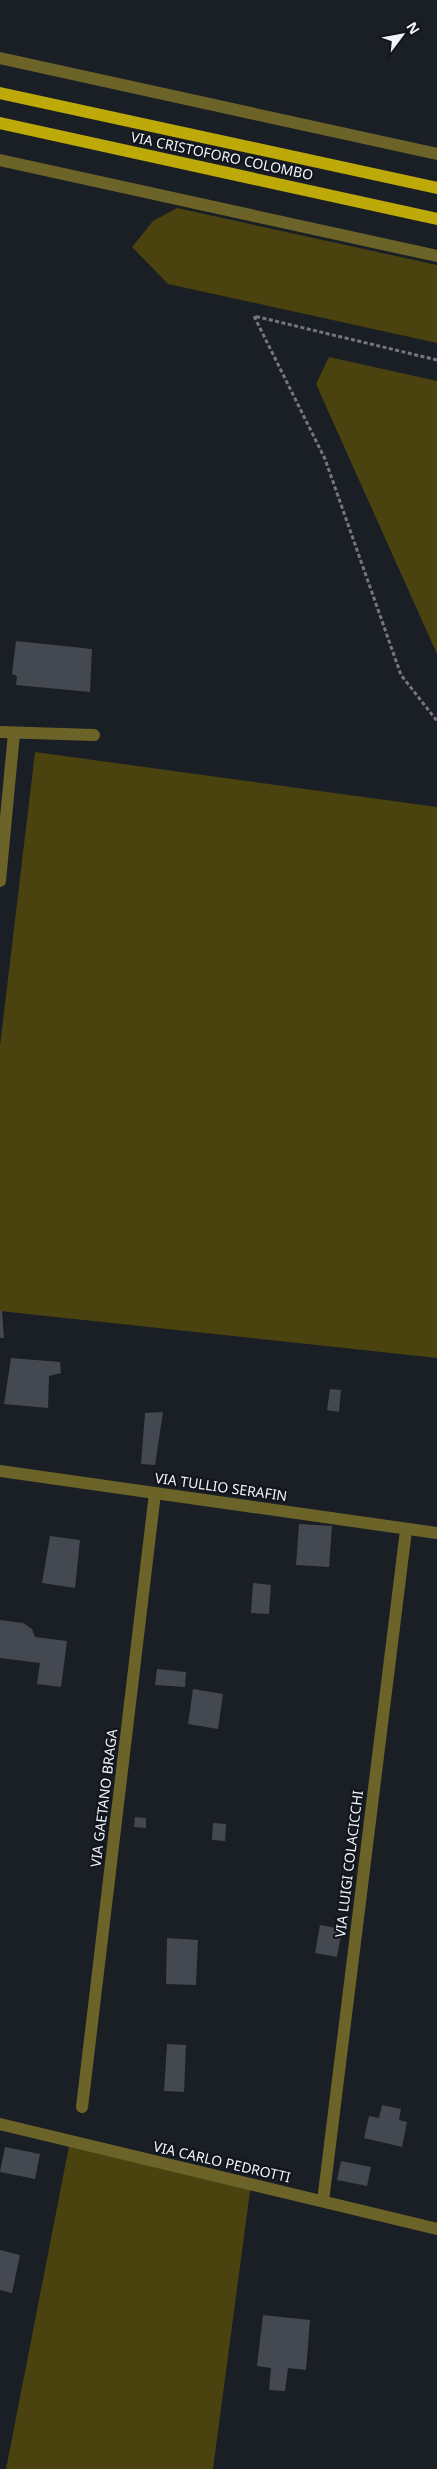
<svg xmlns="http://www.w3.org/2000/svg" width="437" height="2469" font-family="'Noto Sans',sans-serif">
	<rect width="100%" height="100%" fill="#1a1e25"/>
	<path fill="#4a420f" d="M177 208 437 265V343L168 284 132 247 153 221Z
		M329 357 437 381V654L316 384Z
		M35 752 437 807V1358L0 1311V1046Z
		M70 2141 251 2184 213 2469H6Z"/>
	<path fill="#444850" d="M16 641 92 649 90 692 16 685 17 676 12 674Z
		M0 1311H2L4 1338H0Z
		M11 1358 60 1362 61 1373 49 1376 48 1408 4 1404Z
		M330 1389 341 1390 339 1412 327 1410Z
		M163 1412 155 1465 141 1464 145 1413Z
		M299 1524 332 1526 329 1567 296 1565Z
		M50 1536 80 1540 75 1588 42 1583Z
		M253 1583 271 1585 269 1614 251 1613Z
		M0 1620 23 1623 32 1629 35 1637 67 1641 61 1687 37 1684 40 1663 0 1658Z
		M157 1669 186 1672 185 1687 155 1685Z
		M193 1689 223 1694 218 1729 188 1724Z
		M135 1817 146 1818V1828L134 1827Z
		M213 1823 226 1824 225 1841 212 1840Z
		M320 1925 342 1929 337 1957 315 1953Z
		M167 1938 198 1940 196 1985 166 1984Z
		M167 2044 186 2045 184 2092 164 2091Z
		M382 2105 401 2109 399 2120 407 2122 402 2147 364 2138 369 2116 379 2118Z
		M5 2147 40 2154 35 2179 0 2172Z
		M341 2161 371 2167 367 2186 337 2180Z
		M0 2250 20 2255 12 2293 0 2290Z
		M263 2315 310 2320 306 2370 288 2368 285 2391 269 2390 271 2368 257 2366Z"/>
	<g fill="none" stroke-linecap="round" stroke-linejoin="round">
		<path stroke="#74777e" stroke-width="3" stroke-dasharray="4 2.5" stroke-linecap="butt" d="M437 360 254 316 325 459 401 675 437 721"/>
		<path stroke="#6c6329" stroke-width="12" d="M0 732 94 735
			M0 881 14 733
			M0 1471 437 1533
			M82 2107 155 1493
			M0 2124 437 2229
			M323 2201 406 1530"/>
		<path stroke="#6c6329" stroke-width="12" d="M0 58 437 154
			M0 160 437 256"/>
		<path stroke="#bda908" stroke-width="12" d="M0 93 437 188
			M0 123 437 219"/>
	</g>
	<g text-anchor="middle" stroke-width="4.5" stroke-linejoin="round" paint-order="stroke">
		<g font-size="14" fill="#f2f4fa" stroke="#11151c">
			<text transform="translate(222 156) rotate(12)" y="5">VIA CRISTOFORO COLOMBO</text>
			<text transform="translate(221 1487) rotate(8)" y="5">VIA TULLIO SERAFIN</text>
			<text transform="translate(104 1798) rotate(-83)" y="5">VIA GAETANO BRAGA</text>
			<text transform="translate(349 1864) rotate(-83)" y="5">VIA LUIGI COLACICCHI</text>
			<text transform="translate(222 2162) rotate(13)" y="5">VIA CARLO PEDROTTI</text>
		</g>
	</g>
	<g transform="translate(402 35) rotate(58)" stroke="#11151c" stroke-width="4" paint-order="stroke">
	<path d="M0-4L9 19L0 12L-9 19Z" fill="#f2f4fa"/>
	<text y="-8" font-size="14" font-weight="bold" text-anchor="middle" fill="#f2f4fa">N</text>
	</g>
</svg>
